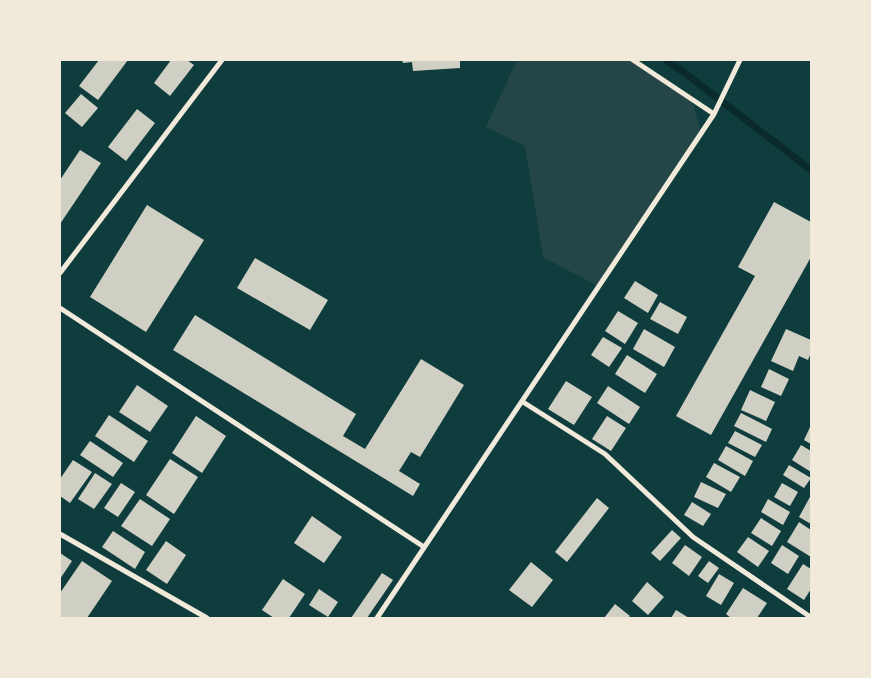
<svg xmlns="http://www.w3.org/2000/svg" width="871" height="678" font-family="'Source Sans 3',sans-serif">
	<rect width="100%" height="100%" fill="#0f3d3e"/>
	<path fill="#244646" d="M517 60H633L692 99 701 134 599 287 543 257 525 146 486 127Z"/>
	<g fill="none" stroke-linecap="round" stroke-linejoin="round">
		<path stroke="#0a2a2b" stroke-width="7" d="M666 60 685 73 811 170"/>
	</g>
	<path fill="#cfcfc3" d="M99 60H128L98 100 79 86Z
		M171 60H187L194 65 170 96 154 83Z
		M402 60H460V68L413 71 412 62 403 63Z
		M81 94 98 108 82 127 65 113Z
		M137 109 155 123 126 161 108 147Z
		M80 150 101 163 60 224V180Z
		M774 202 811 222V257L711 435 676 416 755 276 738 267Z
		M147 205 204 240 146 332 90 297Z
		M255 258 328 300 310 330 237 288Z
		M635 281 658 295 648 313 624 298Z
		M660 302 687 317 678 334 650 319Z
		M618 311 638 323 625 344 605 331Z
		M195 315 356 414 343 436 365 449 421 359 464 385 420 457 411 452 399 471 420 484 413 496 173 350Z
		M644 329 675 347 664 367 633 349Z
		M786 329 811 340V353L808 360 799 356 793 371 771 361Z
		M603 337 622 348 609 367 591 355Z
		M627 355 657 374 645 393 615 374Z
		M769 369 789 379 781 396 761 387Z
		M566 381 592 397 574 425 548 409Z
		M137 385 168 406 150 432 119 412Z
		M608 386 640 407 629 424 597 403Z
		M750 390 775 402 766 421 741 410Z
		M741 413 772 429 766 442 734 426Z
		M109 415 148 441 134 462 95 436Z
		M196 416 226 436 202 473 172 453Z
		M607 416 626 428 611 451 592 439Z
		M811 425V444L804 440Z
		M735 431 762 445 755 457 728 443Z
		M90 441 123 463 113 477 80 455Z
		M801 445 811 451V472L792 460Z
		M726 446 753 461 745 476 718 460Z
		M170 459 198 477 174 514 146 495Z
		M73 460 92 472 70 503 60 496V479Z
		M714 463 740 477 731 492 706 477Z
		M789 465 811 478 804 488 783 475Z
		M95 473 112 484 94 509 78 499Z
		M701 482 726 494 718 508 694 497Z
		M121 483 135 492 118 517 104 508Z
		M782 483 798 492 790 506 774 497Z
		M811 495V524L799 517Z
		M597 498 609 508 567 562 555 552Z
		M140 499 170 519 152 546 121 526Z
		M768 499 790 512 783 525 761 512Z
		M692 502 711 514 703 526 684 515Z
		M312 516 342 537 324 563 294 543Z
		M761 518 781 531 772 546 751 533Z
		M799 522 811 530V557L787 542Z
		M672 530 681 538 660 561 651 553Z
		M113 531 145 552 135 569 102 547Z
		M748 537 769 551 758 567 737 552Z
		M166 541 186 555 167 584 146 570Z
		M685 545 702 557 689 576 672 563Z
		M782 545 799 556 788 574 771 563Z
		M60 553 72 561 60 579Z
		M82 561 112 581 87 618H60V593Z
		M709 561 719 568 708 583 698 576Z
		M531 562 553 580 532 607 509 590Z
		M803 564 811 569V589L804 600 787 589Z
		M382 573 393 580 367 618H351Z
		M719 574 734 583 721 605 706 596Z
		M283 579 305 594 289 618H274L262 610Z
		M647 582 664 597 648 615 632 601Z
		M743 588 767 603 757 618H731L726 614Z
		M319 589 338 602 328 617 309 605Z
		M615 604 630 616 628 618H604Z
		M676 610 689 618H671Z"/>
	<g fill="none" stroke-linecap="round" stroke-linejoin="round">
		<path stroke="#f1e9da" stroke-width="5" d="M633 60 714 114
			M60 273 222 60
			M60 308 424 547
			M523 402 605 454 693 537 809 616
			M60 534 207 618
			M377 618 714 114 740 60"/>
	</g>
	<rect width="871" height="678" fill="none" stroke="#f1e9da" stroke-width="122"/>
</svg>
